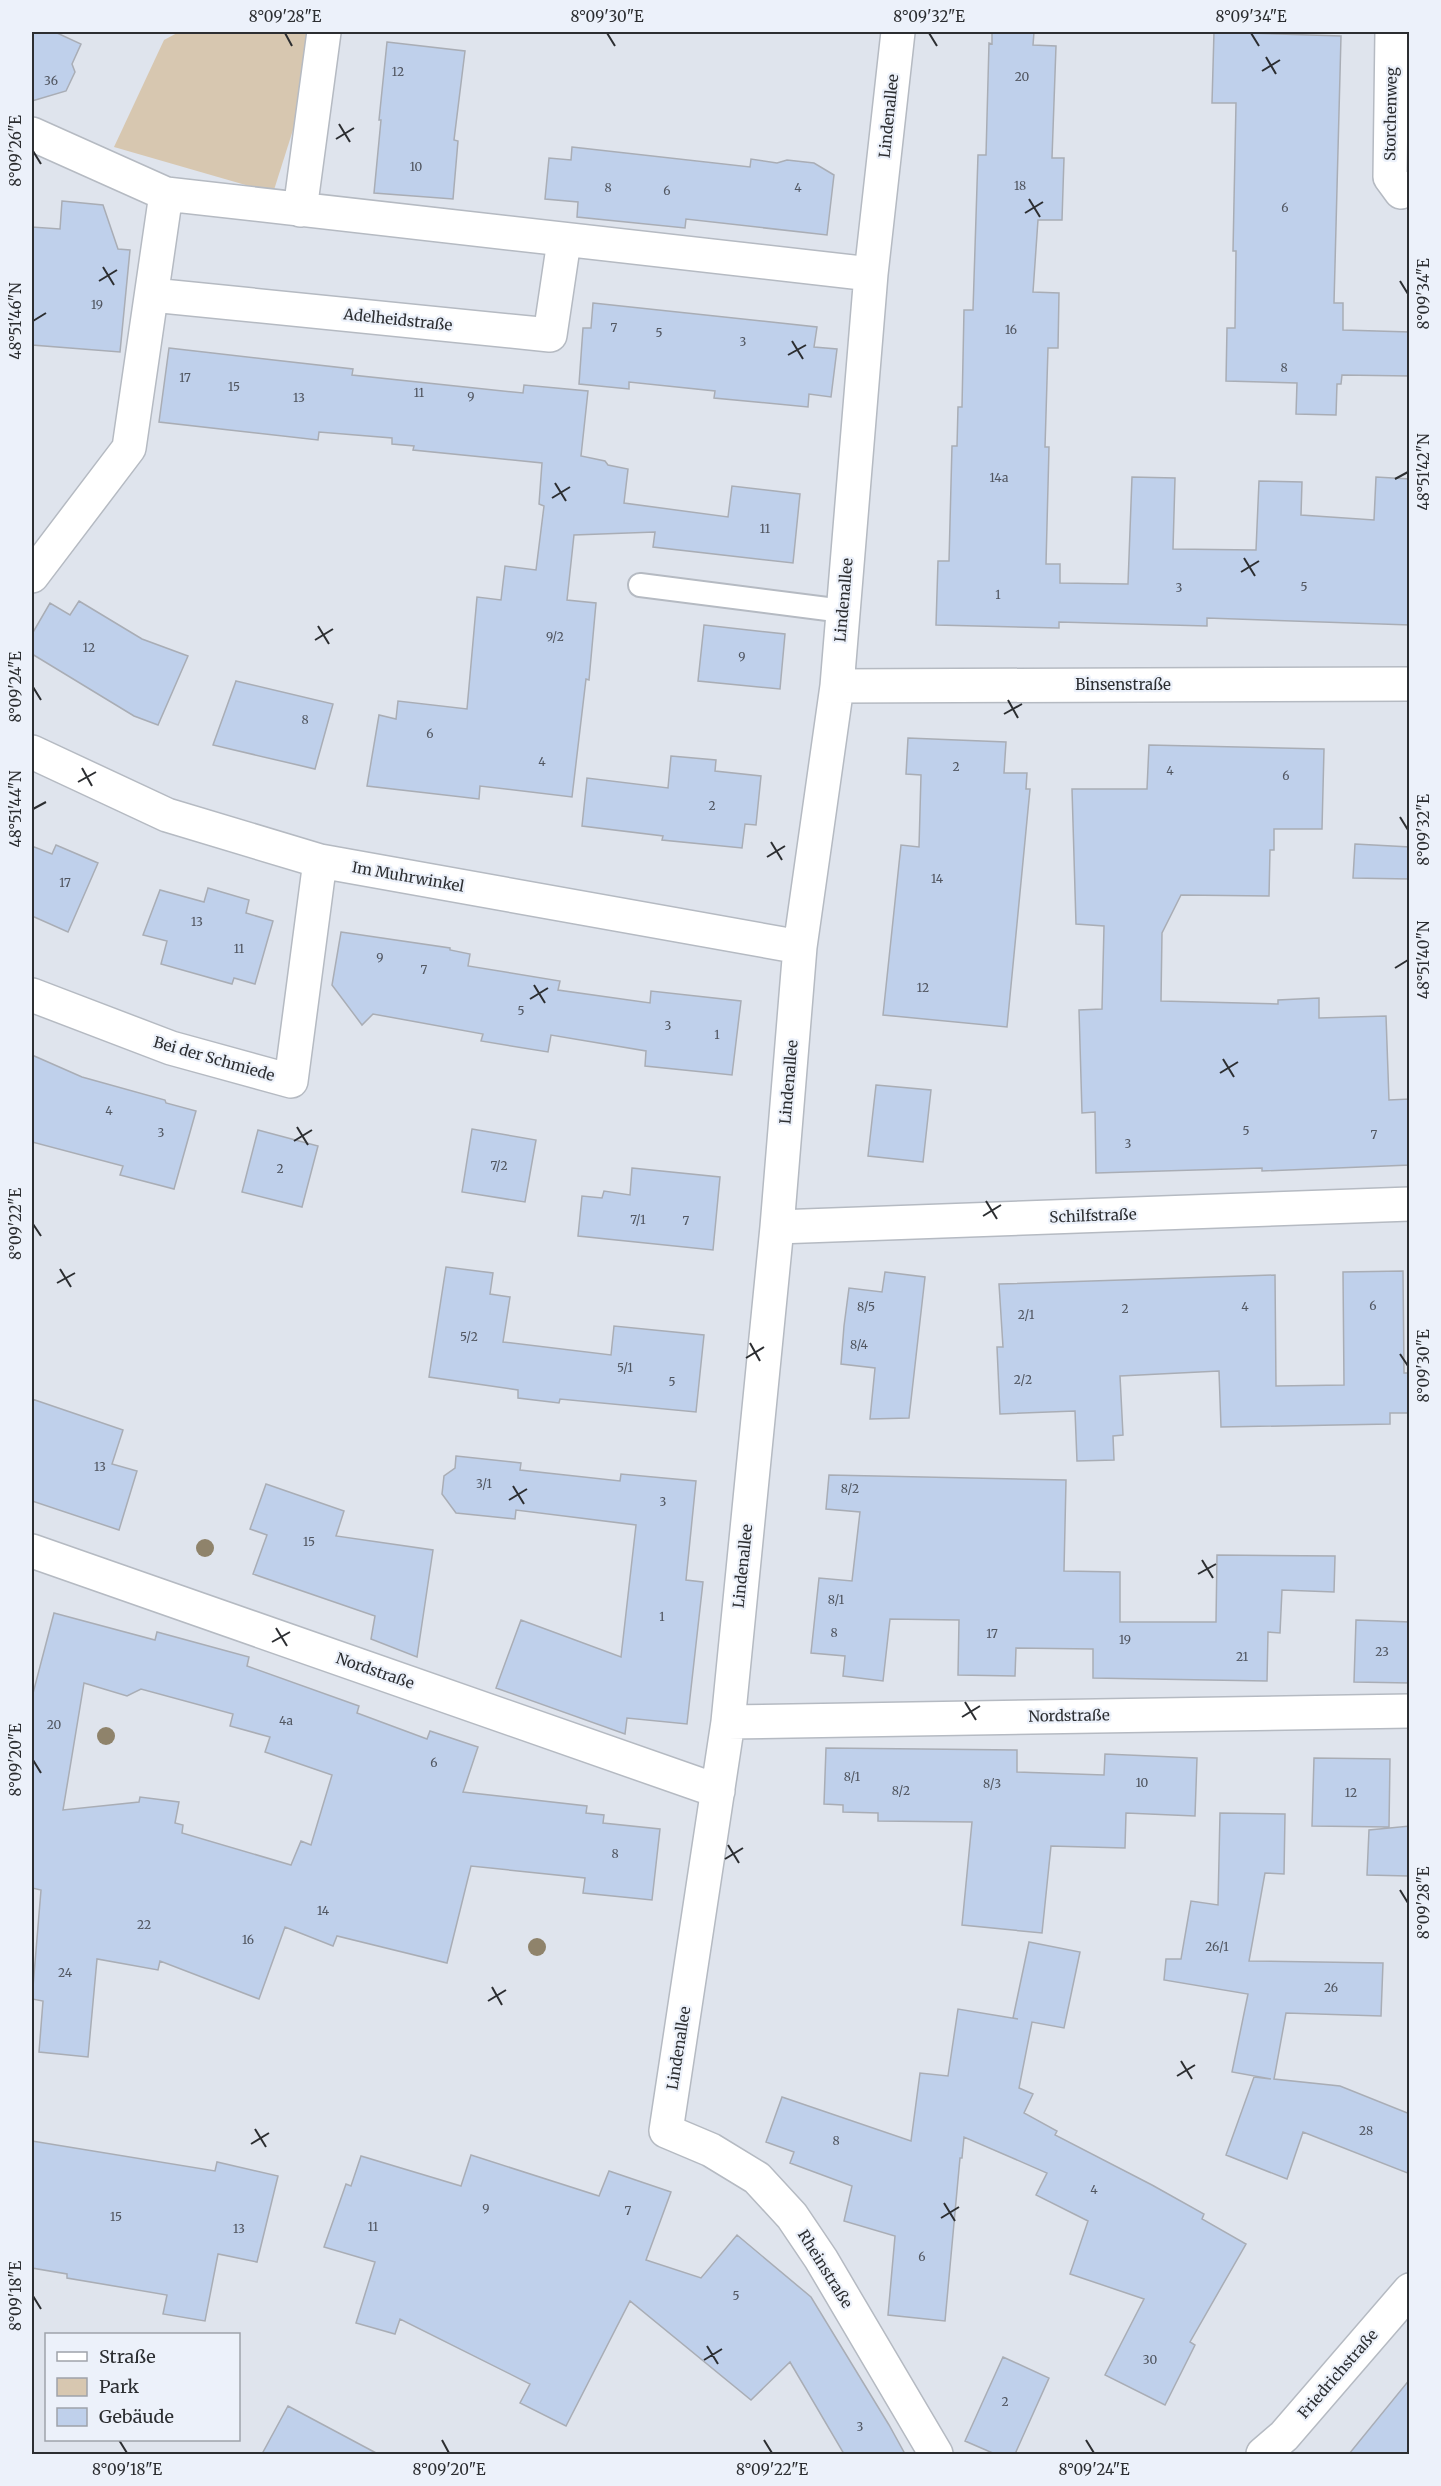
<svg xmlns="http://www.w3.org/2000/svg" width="1441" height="2486" font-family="Merriweather,serif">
	<rect width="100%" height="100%" fill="#dfe4ed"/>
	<path fill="#d7c7b0" d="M179 32H311L312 70 273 193 114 147 164 40Z"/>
	<path fill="#bfd0eb" stroke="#a9adb5" stroke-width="1.5" fill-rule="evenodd" d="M32 32H55L81 44 72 64 75 72 66 91 32 101Z
		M992 32H1034L1033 45 1056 46 1052 158H1064L1062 220H1038L1033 292 1059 293 1058 348H1048L1045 447H1049L1046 564H1060V583L1128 584 1132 477 1175 478 1173 549 1256 550 1259 481 1302 482 1301 515 1374 520 1376 477 1410 479V625L1207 618V626L1059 622V628L936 625 938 561H949L952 446H957L958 407H962L964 310H973L978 155H986L989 43 992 44Z
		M1214 32 1341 36 1334 303H1343V330L1410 332V376L1342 375 1341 384H1337L1336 415 1296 414 1297 383 1226 381 1227 328H1235L1236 251H1233L1236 103H1212Z
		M387 42 465 51 454 140 458 141 453 199 374 193 381 120H379Z
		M572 147 750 167 751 159 777 163 787 160 814 163 834 175 827 235 686 219 685 228 577 217 578 202 545 199 549 158 571 160Z
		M62 201 103 205 118 249 130 250 120 352 32 345V227L60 229Z
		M593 303 817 327 814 347 837 349 831 397 809 394 808 407 714 398 715 391 629 382V389L579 384 583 328H591Z
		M169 348 353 369 352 375 523 393 524 385 588 391 581 456 605 461 608 465 628 469 624 503 728 517 732 486 800 494 793 563 653 547 655 532 574 535 567 600 596 603 589 680 586 679 572 797 480 786 479 799 367 786 379 715 396 719 398 701 467 709 477 597 501 600 505 566 536 570 544 506 539 504 542 463 413 450 414 446 392 444V438L319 432 318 440 159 422Z
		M79 601 142 639 188 656 158 725 134 716 32 654V634L50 603 70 615Z
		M704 625 785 634 780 689 698 681Z
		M236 681 333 704 315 769 213 745Z
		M908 738 1006 742 1004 773H1027L1026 789H1030L1007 1027 883 1015 901 845 919 847 921 775 906 774Z
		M1149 745 1324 749 1322 829H1274V850H1270L1269 896 1181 895 1162 933 1161 1001 1278 1004V1000L1319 998V1018L1386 1016 1389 1100 1410 1099V1165L1262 1171V1168L1096 1173 1095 1112 1082 1113 1079 1010 1102 1009 1104 926 1076 924 1072 789H1147Z
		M671 756 716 760 715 771 761 776 756 825 745 824 742 848 662 840 663 836 582 826 587 778 668 788Z
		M1355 844 1410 847V879L1353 878Z
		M56 845 98 863 68 932 32 916V846L52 854Z
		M208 888 249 900 246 913 273 921 255 984 234 978 232 984 161 964 167 941 143 935 160 890 204 902Z
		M341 932 450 948V950L470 954 468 966 560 981 558 990 650 1003 651 991 741 1001 732 1075 645 1066 646 1051 551 1035 548 1052 481 1041 483 1034 373 1014 362 1025 332 985Z
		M32 1055 82 1077 165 1100 166 1103 196 1111 174 1189 120 1175 123 1166 32 1142Z
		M876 1085 931 1090 923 1162 868 1156Z
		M472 1129 536 1140 525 1202 462 1192Z
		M258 1130 318 1146 302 1207 242 1192Z
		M632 1168 720 1177 713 1250 578 1236 582 1196 602 1198 604 1191 630 1195Z
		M446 1267 493 1273 490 1294 510 1297 503 1342 611 1355 614 1326 704 1335 696 1412 560 1399 559 1403 518 1398V1390L429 1377Z
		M1403 1271 1404 1373H1410V1413H1390V1424L1221 1427 1219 1371 1120 1376 1123 1435 1113 1436 1114 1460 1077 1461 1075 1411 1000 1414 997 1347H1003L999 1284 1275 1275 1276 1386 1344 1385 1343 1272Z
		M885 1272 925 1277 909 1418 870 1419 875 1368 841 1364 844 1326 849 1288 882 1292Z
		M32 1399 123 1430 112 1464 137 1471 119 1530 32 1501Z
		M456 1456 521 1463 520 1470 620 1481 621 1474 696 1481 686 1580 703 1582 687 1724 627 1718 625 1734 496 1688 521 1620 621 1657 636 1525 516 1510 515 1519 456 1513 442 1494 444 1476 455 1468Z
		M829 1475 1066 1480 1064 1571 1120 1572V1622H1216L1217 1555 1335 1556 1334 1592 1282 1590 1280 1633 1268 1632 1267 1681 1093 1678V1649L1016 1648 1015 1676 958 1675 959 1620 890 1619 883 1681 843 1676 845 1656 811 1653 819 1578 852 1581 860 1512 826 1509Z
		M266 1484 344 1511 336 1536 433 1550 417 1657 371 1639 375 1616 253 1574 267 1535 250 1529Z
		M54 1613 155 1640 157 1632 249 1657 247 1666 359 1706 357 1713 427 1739 430 1731 478 1747 463 1792 587 1806 586 1813 604 1815 603 1823 660 1829 652 1900 583 1893 585 1878 471 1866 447 1963 337 1936 333 1946 285 1927 259 1999 160 1961 158 1970 97 1959 88 2057 39 2052 43 2001 32 1999 41 1890 32 1888V1697ZM84 1683 127 1696 141 1689 233 1714 230 1726 270 1737 265 1752 332 1775 311 1845 301 1841 291 1865 182 1833 183 1825 175 1823 179 1802 140 1797 139 1802 63 1810Z
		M1356 1620 1410 1622V1683L1354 1682Z
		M826 1748 1017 1750V1772L1104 1775 1105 1754 1197 1758 1195 1816 1126 1813 1125 1848 1051 1846 1042 1933 962 1925 972 1822 878 1821V1813L843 1812V1805L824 1804Z
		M1314 1758 1390 1759 1389 1827 1312 1826Z
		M1220 1813 1285 1814 1284 1874 1265 1873 1249 1961 1383 1963 1381 2016 1286 2013 1274 2079 1340 2086 1410 2114V2174L1303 2132 1287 2179 1226 2155 1254 2077 1271 2079 1232 2072 1248 1994 1164 1980 1166 1959H1181L1191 1901 1218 1905Z
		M1410 1826 1408 1876 1367 1875 1369 1830Z
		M1029 1942 1080 1952 1064 2028 1032 2022 1019 2088 1033 2094 1024 2113 1057 2131 1055 2135 1152 2185 1204 2214 1202 2219 1246 2244 1190 2342 1195 2345 1165 2405 1105 2375 1144 2299 1070 2274 1088 2221 1036 2195 1047 2173 964 2137 962 2158H960L945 2321 888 2315 895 2236 844 2221 852 2186 790 2163 794 2152 766 2142 782 2097 911 2141 920 2073 948 2076 958 2009 1018 2019 1013 2018Z
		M32 2141 215 2171 217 2162 278 2176 257 2262 218 2254 205 2321 163 2314 167 2295 67 2278V2274L32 2268Z
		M471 2155 599 2196 609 2171 671 2192 646 2260 701 2278 737 2235 811 2297 889 2425 905 2454H844L790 2362 751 2400 630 2301 566 2426 520 2403 530 2384 400 2319 395 2334 356 2323 375 2262 324 2247 346 2184 351 2186 361 2156 461 2186Z
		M1003 2357 1049 2378 1015 2454H995L965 2441Z
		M1410 2379V2454H1349Z
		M288 2406 378 2454H262Z"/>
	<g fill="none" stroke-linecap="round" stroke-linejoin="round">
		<g stroke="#b5bac2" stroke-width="26">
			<path id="lane" d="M640 585 843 611"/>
		</g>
		<g stroke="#b5bac2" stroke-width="36">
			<path id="street" d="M898 32 871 274 837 686 800 947 777 1227 728 1722 666 2131 711 2150 757 2178 792 2216 821 2259 936 2454
				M1392 32 1390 177 1401 192
				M32 134 166 194 871 274
				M300 210 324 32
				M152 295 550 335 564 241
				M32 576 129 448 166 194
				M837 686 1410 684
				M32 752 167 815 320 861 800 947
				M32 995 171 1048 291 1081 320 861
				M777 1227 1410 1204
				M32 1551 718 1791
				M728 1722 1410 1711"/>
		</g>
		<g stroke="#b5bac2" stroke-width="36">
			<path id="secondary" d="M1263 2454 1284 2436 1410 2290"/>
		</g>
		<use href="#lane" stroke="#fff" stroke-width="22"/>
		<use href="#street" stroke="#fff" stroke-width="33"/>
		<use href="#secondary" stroke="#fff" stroke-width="33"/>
	</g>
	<g fill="#8f836b">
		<circle cx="205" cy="1548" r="9"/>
		<circle cx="106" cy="1736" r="9"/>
		<circle cx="537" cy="1947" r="9"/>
	</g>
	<path fill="none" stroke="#2c2e31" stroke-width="2" d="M285 33 292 46M607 33 615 46M929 33 937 46M1251 33 1259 46M1266 57 1276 74M1262 71 1280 60M339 124 350 142M336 139 354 128M33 151 41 164M1029 199 1040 217M1025 213 1043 202M103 267 114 285M99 281 117 270M1400 281 1408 294M33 321 46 313M792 341 803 359M788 355 806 345M1395 479 1408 472M555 483 566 501M552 498 570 487M1244 558 1255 576M1241 572 1259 561M318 626 329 644M315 640 333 629M33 687 41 700M1008 700 1018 718M1004 714 1022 704M82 768 92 786M78 782 96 772M33 809 46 802M1400 817 1408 830M771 842 782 860M767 857 785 846M1395 968 1408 960M534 985 545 1003M530 999 548 988M1223 1059 1234 1077M1220 1073 1238 1062M297 1127 308 1145M294 1141 312 1130M986 1201 997 1219M983 1216 1001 1205M33 1224 41 1236M60 1269 71 1287M57 1283 75 1273M750 1343 760 1361M1400 1354 1408 1366M746 1358 764 1347M513 1486 524 1504M509 1500 527 1489M1202 1560 1213 1578M1198 1574 1216 1564M276 1628 287 1646M272 1642 290 1632M965 1702 976 1720M962 1717 980 1706M33 1760 41 1773M728 1845 739 1863M725 1859 743 1848M1400 1890 1408 1903M492 1987 502 2005M488 2001 506 1990M1181 2061 1192 2079M1177 2076 1195 2065M255 2129 266 2147M251 2144 269 2133M944 2203 955 2221M941 2218 959 2207M33 2296 41 2309M707 2346 718 2364M704 2360 722 2349M119 2440 127 2453M442 2440 449 2453M764 2440 772 2453M1086 2440 1094 2453"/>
	<g text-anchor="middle" stroke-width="4.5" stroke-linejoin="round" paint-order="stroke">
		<g font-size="12" fill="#515660">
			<text x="398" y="76">12</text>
			<text x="1022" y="81">20</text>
			<text x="51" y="85">36</text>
			<text x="416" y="171">10</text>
			<text x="1020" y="190">18</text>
			<text x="608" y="192">8</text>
			<text x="798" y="192">4</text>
			<text x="667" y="195">6</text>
			<text x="1285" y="212">6</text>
			<text x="97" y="309">19</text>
			<text x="614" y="332">7</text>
			<text x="1011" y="334">16</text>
			<text x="659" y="337">5</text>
			<text x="743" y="346">3</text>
			<text x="1284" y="372">8</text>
			<text x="185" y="382">17</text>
			<text x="234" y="391">15</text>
			<text x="419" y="397">11</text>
			<text x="471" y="401">9</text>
			<text x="299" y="402">13</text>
			<text x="999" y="482">14a</text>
			<text x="765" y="533">11</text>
			<text x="1304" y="591">5</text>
			<text x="1179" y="592">3</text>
			<text x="998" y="599">1</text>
			<text x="555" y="641">9/2</text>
			<text x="89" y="652">12</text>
			<text x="742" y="661">9</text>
			<text x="305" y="724">8</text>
			<text x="430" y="738">6</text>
			<text x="542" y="766">4</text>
			<text x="956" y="771">2</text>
			<text x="1170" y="775">4</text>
			<text x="1286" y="780">6</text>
			<text x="712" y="810">2</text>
			<text x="937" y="883">14</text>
			<text x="65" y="887">17</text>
			<text x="197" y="926">13</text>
			<text x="239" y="953">11</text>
			<text x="380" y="962">9</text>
			<text x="424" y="974">7</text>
			<text x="923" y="992">12</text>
			<text x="521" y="1015">5</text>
			<text x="668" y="1030">3</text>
			<text x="717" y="1039">1</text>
			<text x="109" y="1115">4</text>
			<text x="1246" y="1135">5</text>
			<text x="161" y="1137">3</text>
			<text x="1374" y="1139">7</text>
			<text x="1128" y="1148">3</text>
			<text x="499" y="1170">7/2</text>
			<text x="280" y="1173">2</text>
			<text x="638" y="1224">7/1</text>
			<text x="686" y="1225">7</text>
			<text x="1373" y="1310">6</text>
			<text x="866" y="1311">8/5</text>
			<text x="1245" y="1311">4</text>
			<text x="1125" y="1313">2</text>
			<text x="1026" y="1319">2/1</text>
			<text x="469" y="1341">5/2</text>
			<text x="859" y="1349">8/4</text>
			<text x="625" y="1372">5/1</text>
			<text x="1023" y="1384">2/2</text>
			<text x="672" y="1386">5</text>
			<text x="100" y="1471">13</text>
			<text x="484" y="1488">3/1</text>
			<text x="850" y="1493">8/2</text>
			<text x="663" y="1506">3</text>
			<text x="309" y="1546">15</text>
			<text x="836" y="1604">8/1</text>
			<text x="662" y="1621">1</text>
			<text x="834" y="1637">8</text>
			<text x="992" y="1638">17</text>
			<text x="1125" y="1644">19</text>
			<text x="1382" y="1656">23</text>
			<text x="1242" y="1661">21</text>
			<text x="286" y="1725">4a</text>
			<text x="54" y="1729">20</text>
			<text x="434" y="1767">6</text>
			<text x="852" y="1781">8/1</text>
			<text x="1142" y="1787">10</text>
			<text x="992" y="1788">8/3</text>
			<text x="901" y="1795">8/2</text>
			<text x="1351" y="1797">12</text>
			<text x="615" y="1858">8</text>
			<text x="323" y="1915">14</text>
			<text x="144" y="1929">22</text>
			<text x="248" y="1944">16</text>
			<text x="1217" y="1951">26/1</text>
			<text x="65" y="1977">24</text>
			<text x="1331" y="1992">26</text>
			<text x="1366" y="2135">28</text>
			<text x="836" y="2145">8</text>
			<text x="1094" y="2194">4</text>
			<text x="486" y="2213">9</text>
			<text x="628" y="2215">7</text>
			<text x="116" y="2221">15</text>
			<text x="373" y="2231">11</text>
			<text x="239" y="2233">13</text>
			<text x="922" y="2261">6</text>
			<text x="736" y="2300">5</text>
			<text x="1150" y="2364">30</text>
			<text x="1005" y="2406">2</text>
			<text x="860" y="2431">3</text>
		</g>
		<g font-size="15" fill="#2c2e31" stroke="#ecf1fa">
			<text transform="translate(1391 114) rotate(-89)" y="5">Storchenweg</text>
			<text transform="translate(889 116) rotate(-84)" y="5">Lindenallee</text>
			<text transform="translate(398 320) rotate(6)" y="5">Adelheidstraße</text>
			<text transform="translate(844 600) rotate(-85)" y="5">Lindenallee</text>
			<text x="1123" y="690">Binsenstraße</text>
			<text transform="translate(408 877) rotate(10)" y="5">Im Muhrwinkel</text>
			<text transform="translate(214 1059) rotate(16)" y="5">Bei der Schmiede</text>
			<text transform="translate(789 1082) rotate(-85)" y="5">Lindenallee</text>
			<text transform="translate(1093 1216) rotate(-2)" y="5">Schilfstraße</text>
			<text transform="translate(743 1566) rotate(-84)" y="5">Lindenallee</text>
			<text transform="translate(375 1671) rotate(19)" y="5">Nordstraße</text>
			<text transform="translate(1069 1716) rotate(-1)" y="5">Nordstraße</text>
			<text transform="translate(679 2048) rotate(-81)" y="5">Lindenallee</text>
			<text transform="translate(825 2269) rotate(58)" y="5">Rheinstraße</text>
			<text transform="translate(1338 2374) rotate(-49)" y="5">Friedrichstraße</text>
		</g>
	</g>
	<rect width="1441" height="2486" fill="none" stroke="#ecf1fa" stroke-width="66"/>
	<rect x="45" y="2333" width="195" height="108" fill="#ecf1fa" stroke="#9fa3aa" stroke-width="1.5"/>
	<rect x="57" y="2352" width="30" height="9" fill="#ffffff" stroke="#9fa3aa" stroke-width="1.5"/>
	<text x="99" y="2363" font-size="18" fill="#2c2e31">Straße</text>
	<rect x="57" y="2378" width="30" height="18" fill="#d7c7b0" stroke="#9fa3aa" stroke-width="1.5"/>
	<text x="99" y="2393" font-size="18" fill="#2c2e31">Park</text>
	<rect x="57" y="2408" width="30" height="18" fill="#bfd0eb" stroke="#9fa3aa" stroke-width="1.5"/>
	<text x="99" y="2423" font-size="18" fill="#2c2e31">Gebäude</text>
	<rect x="33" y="33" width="1375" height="2420" fill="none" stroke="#2c2e31" stroke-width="2"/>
	<g font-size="15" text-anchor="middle" fill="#2c2e31">
		<text x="285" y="22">8°09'28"E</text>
		<text x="607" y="22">8°09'30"E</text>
		<text x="929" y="22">8°09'32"E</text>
		<text x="1251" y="22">8°09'34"E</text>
		<text transform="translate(16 151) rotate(-90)" y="5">8°09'26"E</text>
		<text transform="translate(1424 294) rotate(-90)" y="5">8°09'34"E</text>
		<text transform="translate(16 321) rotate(-90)" y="5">48°51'46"N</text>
		<text transform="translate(1424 472) rotate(-90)" y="5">48°51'42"N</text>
		<text transform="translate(16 687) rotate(-90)" y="5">8°09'24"E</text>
		<text transform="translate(16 809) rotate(-90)" y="5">48°51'44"N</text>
		<text transform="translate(1424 830) rotate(-90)" y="5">8°09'32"E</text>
		<text transform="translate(1424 960) rotate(-90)" y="5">48°51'40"N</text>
		<text transform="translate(16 1224) rotate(-90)" y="5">8°09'22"E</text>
		<text transform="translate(1424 1366) rotate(-90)" y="5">8°09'30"E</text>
		<text transform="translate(16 1760) rotate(-90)" y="5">8°09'20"E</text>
		<text transform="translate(1424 1903) rotate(-90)" y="5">8°09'28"E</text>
		<text transform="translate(16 2296) rotate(-90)" y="5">8°09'18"E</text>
		<text x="127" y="2475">8°09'18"E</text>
		<text x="449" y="2475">8°09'20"E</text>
		<text x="772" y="2475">8°09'22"E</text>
		<text x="1094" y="2475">8°09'24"E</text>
	</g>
</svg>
